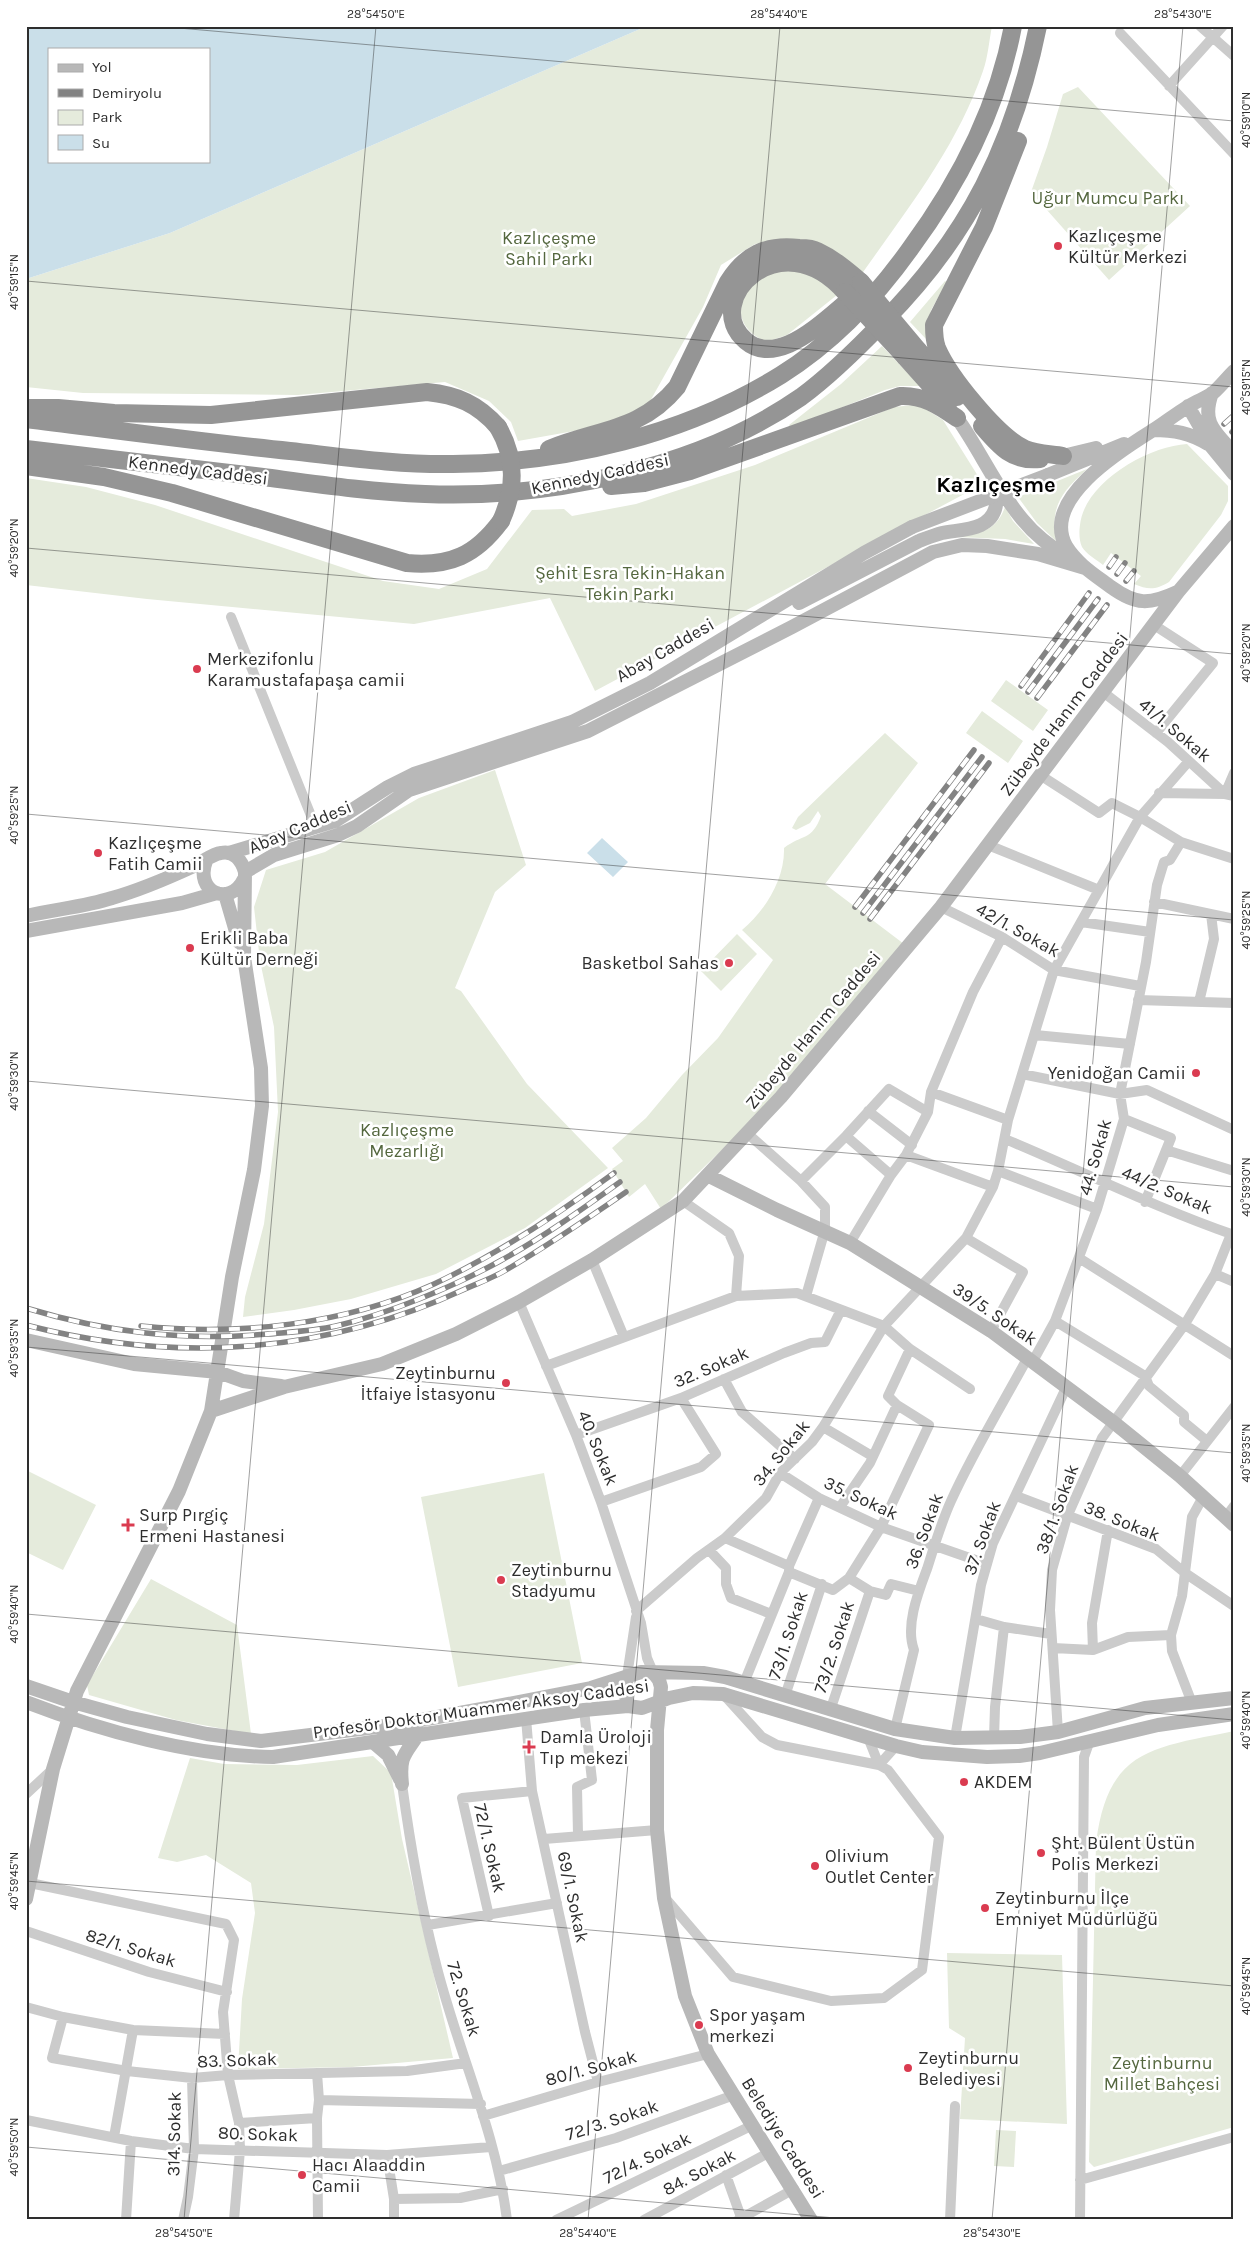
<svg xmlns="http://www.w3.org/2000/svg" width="1260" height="2246" font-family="Karla,sans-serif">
	<rect width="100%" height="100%" fill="#fff"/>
	<path fill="#e5ebdc" d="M647 26H992C989 41 988 57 983 71 957 147 906 211 861 275L784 239 755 244 721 265 703 307 649 403 608 425 518 441 511 422 489 401 445 382 298 395 83 393 26 387V279L170 233Z
		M1078 87 1190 206 1109 280 1031 192 1047 147 1063 94Z
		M787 269 816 276 837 295 787 335 766 342C736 329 732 301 758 280 765 274 779 272 787 269Z
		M945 281 947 282 931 310 926 339 910 322Z
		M882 346 920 386H900L885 390 791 428 789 425 841 384Z
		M913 405 924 408 943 420 983 484 595 691 550 598 414 624 147 599 26 585V478L86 487 155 505 383 581 439 589 487 569 532 510 564 509 572 516 636 504 755 465 894 407Z
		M1187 444 1228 486V501L1221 515 1169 582C1156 590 1148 590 1134 584L1141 576 1111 553 1103 565C1097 560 1086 554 1082 547 1079 541 1079 531 1080 525 1084 483 1148 446 1187 444Z
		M1087 469C1062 492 1050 505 1056 541L1037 523 1018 497Z
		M1005 507 1013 521 1034 544 1005 539 956 537C980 533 996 532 1005 507Z
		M1006 680 1048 710 1033 731 991 701Z
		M982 711 1023 741 1008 763 966 733Z
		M885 733 918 763 825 884 904 944 775 1098 661 1209 645 1184 629 1197 612 1169 623 1161 612 1148 646 1118 682 1075 718 1038 773 960 742 930C765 911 785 879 784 848 802 834 812 841 821 816L818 811 810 823 796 830 792 828 798 817Z
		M495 770 526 865 495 892 455 988 461 991 527 1084 608 1168 525 1228 436 1274 351 1299 294 1310 243 1317 245 1297 264 1224 278 1112 274 1027 260 961 254 907 266 870 325 852 419 798Z
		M737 934 757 954 721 991 701 971Z
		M26 1470 96 1505 63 1570 26 1552Z
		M544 1473 582 1663 458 1687 421 1497Z
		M151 1579 237 1625 251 1734 176 1720 89 1695 87 1685Z
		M1234 1731V2127L1094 2167 1089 2162 1096 1843C1108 1748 1153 1748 1234 1731Z
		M373 1756 391 1773 402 1839 453 2058 352 2067 238 2069 242 1999 255 1913 251 1883 206 1855 177 1862 158 1858 190 1758 224 1764 297 1765Z
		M947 1953 1062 1955 1067 2124 960 2119 965 2038 949 2028Z
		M996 2130 1016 2131 1014 2167 994 2166Z"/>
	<path fill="#cadfe9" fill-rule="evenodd" d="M26 26H647L170 233 26 279ZM49 49H209V161H49Z
		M602 838 628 862 613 877 587 853Z"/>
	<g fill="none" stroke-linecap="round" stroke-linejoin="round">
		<path stroke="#cbcbcb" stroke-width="10" d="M1200 26 1234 56
			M1120 33 1234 154
			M1169 86 1223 26
			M231 617 316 828
			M1154 625 1213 663 1156 733
			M1103 692 1168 742 1225 794
			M1040 775 1099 813 1112 803 1140 817 1181 842 1234 859
			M1159 793 1225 794 1234 796
			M1225 794 1234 773
			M988 845 1099 890
			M1154 902 1234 919
			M941 907 1002 937 1054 970 1140 986
			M1081 922 1150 932
			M1138 1000 1234 1003
			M1199 1002 1214 939 1211 914
			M1035 1035 1130 1044
			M1022 1074 1120 1094 1147 1090 1234 1130
			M931 1092 1008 1120
			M868 1111 912 1145
			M1124 1119 1171 1138 1145 1202
			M748 1134 801 1181 825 1207V1230L806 1296
			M846 1136 891 1175
			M1005 1139C1082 1171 1156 1208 1234 1235
			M1166 1150 1234 1171
			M906 1155 993 1187
			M998 1171 1097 1209
			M801 1181 846 1136 889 1089 928 1112
			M683 1201 729 1233 739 1256 736 1296
			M966 1238 1023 1272 991 1331
			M850 1243 891 1175 906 1155 928 1112 931 1092 973 992 1002 937
			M1079 1258 1234 1356
			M592 1260 624 1337
			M1215 1274 1234 1282
			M519 1302 576 1435 601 1502 641 1623 647 1658 653 1672
			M1055 1321 1145 1376 1149 1386 1184 1415V1422L1207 1441
			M1033 1361 1055 1321 1097 1209 1124 1119 1120 1094 1146 962 1157 885 1164 862 1170 860 1181 842
			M546 1366 736 1296 797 1293 884 1326 910 1349 970 1389
			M724 1379 742 1412 795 1459
			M823 1427 872 1456
			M576 1435 681 1398 784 1353 811 1343 825 1342 841 1310
			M780 1473 819 1498 881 1527 987 1564
			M1180 1476 1234 1407
			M1016 1496 1156 1549 1185 1573 1234 1606
			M601 1502 701 1467 716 1454 681 1398
			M840 1507 870 1463 897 1405
			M1225 1518 1234 1506
			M725 1538 789 1566
			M709 1550 726 1568V1584L731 1598 771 1614
			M789 1572 833 1590 849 1578 881 1527 929 1425 897 1405 888 1396 910 1349
			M849 1578 870 1591
			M636 1611 697 1558 725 1538 766 1498 780 1473 812 1442 823 1427 884 1326 966 1238 993 1187 998 1171 1008 1120 1054 970 1140 817 1189 761
			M976 1619 1004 1627 1051 1634
			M1053 1648 1093 1650 1128 1637 1171 1635
			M1093 1650 1092 1623 1108 1530
			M627 1676 636 1617
			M744 1683 789 1572V1566L819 1498
			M723 1694 762 1737 777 1745 879 1765 896 1746
			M785 1696 822 1584
			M1192 1703 1172 1651 1171 1635 1182 1596 1192 1517 1203 1497
			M830 1711 870 1591 886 1595 891 1584 919 1591
			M526 1718 532 1791 585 2032 598 2082
			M895 1729 914 1650C905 1626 918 1593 927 1569 934 1547 941 1523 951 1501 973 1452 1002 1405 1028 1357
			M1058 1732 1050 1610 1052 1570 1067 1517 1102 1438 1185 1324 1215 1274 1231 1234
			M955 1738 981 1585 993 1543 1066 1388
			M994 1738 995 1707 1004 1627
			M402 1784C410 1843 420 1902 435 1960 456 2047 496 2130 507 2220
			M26 1794 53 1769
			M578 1835 577 1787 592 1780 584 1710
			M544 1839 657 1830
			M30 1883 226 1924 234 1940 223 2012 228 2075 239 2123 240 2150 234 2220
			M666 1899 733 1977 831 2001 884 1998 922 1970 939 1837 888 1770 879 1765 869 1740
			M489 1916 462 1798 532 1791
			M428 1925 557 1903
			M26 1931 149 1972 227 1992
			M26 2007 63 2017 133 2030 225 2034
			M63 2017 52 2058 127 2071 192 2078 228 2075 407 2071 466 2063
			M317 2073 319 2100 317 2118 318 2220
			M319 2100 481 2104
			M483 2116 598 2082 708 2054
			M26 2120 131 2141 194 2149 387 2155 491 2147
			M239 2123 317 2118
			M114 2137 133 2030
			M387 2155 394 2199V2220
			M499 2171 616 2138 734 2095
			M726 2175 742 2220
			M1080 2180 1234 2137
			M394 2199 460 2198 503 2189
			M126 2220 131 2141
			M183 2220 188 2197 194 2149 192 2078
			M556 2220 753 2125
			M644 2220 770 2152
			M738 2220 794 2189
			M950 2220 955 2106
			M1080 2220 1084 1757 1089 1743"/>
		<path stroke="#b8b8b8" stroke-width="14" d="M1212 393C1201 423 1215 432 1234 453
			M1188 406 1211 446 1234 474
			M957 418C980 450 996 488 1022 519 1035 535 1052 548 1069 558
			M1153 430C1174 430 1190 433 1208 444
			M1063 456 1096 448
			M1048 475 1124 444
			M1177 592C1149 605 1136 605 1111 587 1095 575 1077 564 1066 546 1040 499 1123 449 1155 429 1166 422 1177 413 1189 406 1197 401 1206 398 1213 393 1220 387 1227 378 1234 371
			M799 603 919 541C927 538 934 535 942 533 961 529 992 531 996 505 998 496 994 484 992 475
			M229 853 335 821 388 787 414 774 572 722 650 683 864 553 912 527
			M206 861C194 892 230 908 244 879
			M245 872 274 855 338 835 357 826 409 790 588 731 792 627 933 552 962 545 987 546 1038 554 1085 568
			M225 894 239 942
			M26 916C55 909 84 907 112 898 140 890 168 878 194 866 203 862 212 854 221 853 234 850 242 861 245 872L244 957 261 1068 262 1106 254 1170 232 1277 211 1411 179 1491 77 1691 53 1769 26 1899
			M26 931 182 903 217 893
			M709 1176 777 1210 850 1243 991 1331 1112 1421 1180 1476 1234 1525
			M26 1340 134 1364 218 1372 243 1381 281 1386
			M211 1411 284 1387 382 1364 456 1334 519 1302 592 1260 683 1201 781 1097 941 907 1178 592 1234 526
			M653 1672 659 1680 661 1687 657 1730V1830L664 1898 685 1996 708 2054 811 2220
			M627 1676 625 1691 628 1706
			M26 1686 73 1702 127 1717 207 1734 261 1741 393 1725 493 1707 591 1688 641 1672 703 1673 725 1677 895 1729 955 1738 1020 1737 1058 1732 1145 1708 1234 1698
			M26 1702C101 1731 193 1756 273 1757L584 1710 628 1706 642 1708 669 1698 693 1693 723 1694 896 1746 922 1752 987 1757 1019 1756 1040 1753 1158 1725 1234 1714
			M374 1743 388 1755 400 1779
			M402 1784C399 1755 405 1755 419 1733"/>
		<path stroke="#959595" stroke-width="18" d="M1018 141 984 227 934 325C934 333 934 340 937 348 949 376 997 436 1025 449 1036 454 1052 454 1063 456
			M845 292C780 218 699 302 746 341 759 352 775 350 789 344 816 332 839 307 863 289
			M918 350 957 397
			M905 357 948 405
			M26 408H58L114 413 211 415 427 392C457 395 478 404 498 427
			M26 419C114 430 202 442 290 451 344 457 398 465 453 464 566 463 684 435 781 375 832 343 875 298 910 249 958 184 998 107 1013 26
			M982 426C999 446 1012 462 1040 459
			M26 449C105 458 184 468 263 477 316 484 370 492 425 494 549 499 697 469 801 397 831 375 858 348 884 321 969 235 1014 144 1038 26
			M549 449C598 429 641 431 677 387L728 282C745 255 766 244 799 248 805 248 812 248 817 251 834 259 847 270 861 282
			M26 466 104 477 172 493 407 563C450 567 476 555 501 521
			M611 486 644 483 690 471 900 396C923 395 938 405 957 418"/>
		<g stroke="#838383" stroke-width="5.5">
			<path id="rail" d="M1224 424 1234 415
				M1232 432 1234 430
				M1109 567 1116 557
				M1117 574 1125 563
				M1126 581 1134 571
				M1021 686 1089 593
				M1028 692 1098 599
				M1037 698 1107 605
				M855 907 974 750
				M863 913 982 757
				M870 919 989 763
				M26 1308C108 1333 183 1341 268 1334 291 1332 314 1331 336 1326 388 1314 453 1287 500 1261 542 1238 581 1210 620 1182
				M26 1325C175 1364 325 1354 465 1289 478 1283 493 1278 506 1270 547 1246 587 1219 626 1192
				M141 1326C238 1336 344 1325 434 1284 498 1254 557 1215 614 1173"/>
		</g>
		<use href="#rail" stroke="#fff" stroke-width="4" stroke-dasharray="11" stroke-linecap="butt"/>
		<path stroke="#b8b8b8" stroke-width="14" d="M912 527 1048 475"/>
		<path stroke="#959595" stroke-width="18" d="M861 282 918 350
			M845 292 905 357
			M498 427C516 458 516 488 501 521"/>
	</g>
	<path fill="none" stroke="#2e2e2e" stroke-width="1" stroke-opacity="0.45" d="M156 26 1234 121M26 281 1234 387M26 548 1234 654M26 814 1234 920M26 1081 1234 1187M26 1347 1234 1453M26 1614 1234 1720M26 1881 1234 1986M26 2147 858 2220M184 2220 376 26M588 2220 780 26M992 2220 1183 26"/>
	<g fill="#da3b50" stroke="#fff" stroke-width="2">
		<circle cx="1058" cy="246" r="5"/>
		<circle cx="197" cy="669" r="5"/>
		<circle cx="98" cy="853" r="5"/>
		<circle cx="190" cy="948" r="5"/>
		<circle cx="729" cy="963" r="5"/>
		<circle cx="1196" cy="1073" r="5"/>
		<circle cx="506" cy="1383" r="5"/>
		<path d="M125.5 1517.5h5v5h5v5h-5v5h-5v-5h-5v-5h5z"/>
		<circle cx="501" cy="1580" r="5"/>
		<path d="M526.5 1739.5h5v5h5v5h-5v5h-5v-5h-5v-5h5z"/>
		<circle cx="964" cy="1782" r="5"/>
		<circle cx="1041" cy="1853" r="5"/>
		<circle cx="815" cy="1866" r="5"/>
		<circle cx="985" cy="1908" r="5"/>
		<circle cx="699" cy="2025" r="5"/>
		<circle cx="908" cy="2068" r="5"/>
		<circle cx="302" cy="2175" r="5"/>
	</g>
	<g text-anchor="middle" stroke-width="5" stroke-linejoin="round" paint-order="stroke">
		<g font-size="18" fill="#54673e" stroke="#fff">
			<text x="1108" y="204">Uğur Mumcu Parkı</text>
			<text x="549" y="244">Kazlıçeşme<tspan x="549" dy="21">Sahil Parkı</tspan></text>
			<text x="630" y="579">Şehit Esra Tekin-Hakan<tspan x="630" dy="21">Tekin Parkı</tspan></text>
			<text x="407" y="1136">Kazlıçeşme<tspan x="407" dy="21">Mezarlığı</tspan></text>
			<text x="1162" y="2069">Zeytinburnu<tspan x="1162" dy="21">Millet Bahçesi</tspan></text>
		</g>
		<g font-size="18" fill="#2e2e2e" stroke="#fff" text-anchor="start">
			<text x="1068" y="242">Kazlıçeşme<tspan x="1068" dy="21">Kültür Merkezi</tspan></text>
			<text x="207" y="665">Merkezifonlu<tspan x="207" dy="21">Karamustafapaşa camii</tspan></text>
			<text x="108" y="849">Kazlıçeşme<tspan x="108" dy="21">Fatih Camii</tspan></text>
			<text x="200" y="944">Erikli Baba<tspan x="200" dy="21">Kültür Derneği</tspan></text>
			<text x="719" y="969" text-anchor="end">Basketbol Sahas</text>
			<text x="1186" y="1079" text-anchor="end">Yenidoğan Camii</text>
			<text x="496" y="1379" text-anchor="end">Zeytinburnu<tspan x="496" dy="21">İtfaiye İstasyonu</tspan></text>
			<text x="139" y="1521">Surp Pırgiç<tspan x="139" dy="21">Ermeni Hastanesi</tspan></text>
			<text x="511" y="1576">Zeytinburnu<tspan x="511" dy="21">Stadyumu</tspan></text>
			<text x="540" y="1743">Damla Üroloji<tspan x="540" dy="21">Tıp mekezi</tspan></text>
			<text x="974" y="1788">AKDEM</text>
			<text x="1051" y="1849">Şht. Bülent Üstün<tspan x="1051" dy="21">Polis Merkezi</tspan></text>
			<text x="825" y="1862">Olivium<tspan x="825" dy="21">Outlet Center</tspan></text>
			<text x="995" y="1904">Zeytinburnu İlçe<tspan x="995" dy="21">Emniyet Müdürlüğü</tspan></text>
			<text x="709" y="2021">Spor yaşam<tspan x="709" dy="21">merkezi</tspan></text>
			<text x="918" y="2064">Zeytinburnu<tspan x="918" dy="21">Belediyesi</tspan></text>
			<text x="312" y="2171">Hacı Alaaddin<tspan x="312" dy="21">Camii</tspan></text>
		</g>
		<g font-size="18" fill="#2e2e2e" stroke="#fff">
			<text transform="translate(198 470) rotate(7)" y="6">Kennedy Caddesi</text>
			<text transform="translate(600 474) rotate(-12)" y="6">Kennedy Caddesi</text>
			<text transform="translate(665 650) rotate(-30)" y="6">Abay Caddesi</text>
			<text transform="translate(1064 714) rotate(-53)" y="6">Zübeyde Hanım Caddesi</text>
			<text transform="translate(1175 730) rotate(40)" y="6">41/1. Sokak</text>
			<text transform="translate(300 827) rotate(-23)" y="6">Abay Caddesi</text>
			<text transform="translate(1018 930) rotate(29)" y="6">42/1. Sokak</text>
			<text transform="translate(813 1030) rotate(-50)" y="6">Zübeyde Hanım Caddesi</text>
			<text transform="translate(1095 1157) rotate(-74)" y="6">44. Sokak</text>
			<text transform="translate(1167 1190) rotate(23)" y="6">44/2. Sokak</text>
			<text transform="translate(995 1314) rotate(34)" y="6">39/5. Sokak</text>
			<text transform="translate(711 1367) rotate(-23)" y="6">32. Sokak</text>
			<text transform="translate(598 1448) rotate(68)" y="6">40. Sokak</text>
			<text transform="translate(781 1453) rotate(-51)" y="6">34. Sokak</text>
			<text transform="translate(861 1498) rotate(25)" y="6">35. Sokak</text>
			<text transform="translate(1057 1509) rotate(-70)" y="6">38/1. Sokak</text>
			<text transform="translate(1122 1521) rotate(22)" y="6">38. Sokak</text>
			<text transform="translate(924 1531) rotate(-70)" y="6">36. Sokak</text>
			<text transform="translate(982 1538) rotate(-70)" y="6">37. Sokak</text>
			<text transform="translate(788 1635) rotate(-72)" y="6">73/1. Sokak</text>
			<text transform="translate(834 1647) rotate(-72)" y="6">73/2. Sokak</text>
			<text transform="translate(481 1709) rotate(-8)" y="6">Profesör Doktor Muammer Aksoy Caddesi</text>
			<text transform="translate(490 1848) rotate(77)" y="6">72/1. Sokak</text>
			<text transform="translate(573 1897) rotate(78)" y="6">69/1. Sokak</text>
			<text transform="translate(131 1948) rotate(17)" y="6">82/1. Sokak</text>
			<text transform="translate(464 1999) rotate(73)" y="6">72. Sokak</text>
			<text transform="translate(237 2060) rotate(-2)" y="6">83. Sokak</text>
			<text transform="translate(591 2068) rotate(-15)" y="6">80/1. Sokak</text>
			<text transform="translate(612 2120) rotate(-18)" y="6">72/3. Sokak</text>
			<text transform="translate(174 2134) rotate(-89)" y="6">314. Sokak</text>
			<text transform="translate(258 2134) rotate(2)" y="6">80. Sokak</text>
			<text transform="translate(783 2138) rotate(58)" y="6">Belediye Caddesi</text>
			<text transform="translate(647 2158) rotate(-26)" y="6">72/4. Sokak</text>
			<text transform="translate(699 2172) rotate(-28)" y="6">84. Sokak</text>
		</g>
		<g font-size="22" font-weight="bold" fill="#000" stroke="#fff">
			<text x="996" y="492">Kazlıçeşme</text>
		</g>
	</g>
	<rect width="1260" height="2246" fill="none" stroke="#ffffff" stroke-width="55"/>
	<rect x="48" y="48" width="162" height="115" fill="#ffffff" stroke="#ababab"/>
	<rect x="58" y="64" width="25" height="8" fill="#b8b8b8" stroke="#ababab"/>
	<text x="92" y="72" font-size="15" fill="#2e2e2e">Yol</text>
	<rect x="58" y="89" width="25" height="8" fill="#838383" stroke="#ababab"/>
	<text x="92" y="98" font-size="15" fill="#2e2e2e">Demiryolu</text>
	<rect x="58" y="110" width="25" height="15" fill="#e5ebdc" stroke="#ababab"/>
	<text x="92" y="122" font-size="15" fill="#2e2e2e">Park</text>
	<rect x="58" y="135" width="25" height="15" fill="#cadfe9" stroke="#ababab"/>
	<text x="92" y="148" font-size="15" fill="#2e2e2e">Su</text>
	<rect x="28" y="28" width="1204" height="2190" fill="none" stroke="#2e2e2e" stroke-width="2"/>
	<g font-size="12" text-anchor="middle" fill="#2e2e2e">
		<text x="376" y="18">28°54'50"E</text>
		<text x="779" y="18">28°54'40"E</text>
		<text x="1183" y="18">28°54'30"E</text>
		<text transform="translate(1246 120) rotate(-90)" y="4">40°59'10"N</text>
		<text transform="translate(14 282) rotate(-90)" y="4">40°59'15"N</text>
		<text transform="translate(1246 387) rotate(-90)" y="4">40°59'15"N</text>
		<text transform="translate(14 548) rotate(-90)" y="4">40°59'20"N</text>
		<text transform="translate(1246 653) rotate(-90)" y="4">40°59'20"N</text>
		<text transform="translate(14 815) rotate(-90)" y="4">40°59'25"N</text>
		<text transform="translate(1246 920) rotate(-90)" y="4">40°59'25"N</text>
		<text transform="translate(14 1081) rotate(-90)" y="4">40°59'30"N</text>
		<text transform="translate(1246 1187) rotate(-90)" y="4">40°59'30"N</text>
		<text transform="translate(14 1348) rotate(-90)" y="4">40°59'35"N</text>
		<text transform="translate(1246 1453) rotate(-90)" y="4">40°59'35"N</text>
		<text transform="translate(14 1614) rotate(-90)" y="4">40°59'40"N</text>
		<text transform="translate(1246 1720) rotate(-90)" y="4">40°59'40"N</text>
		<text transform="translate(14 1881) rotate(-90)" y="4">40°59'45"N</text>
		<text transform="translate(1246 1986) rotate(-90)" y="4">40°59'45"N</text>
		<text transform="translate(14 2147) rotate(-90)" y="4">40°59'50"N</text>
		<text x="184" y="2237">28°54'50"E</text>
		<text x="588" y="2237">28°54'40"E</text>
		<text x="992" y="2237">28°54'30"E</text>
	</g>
</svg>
